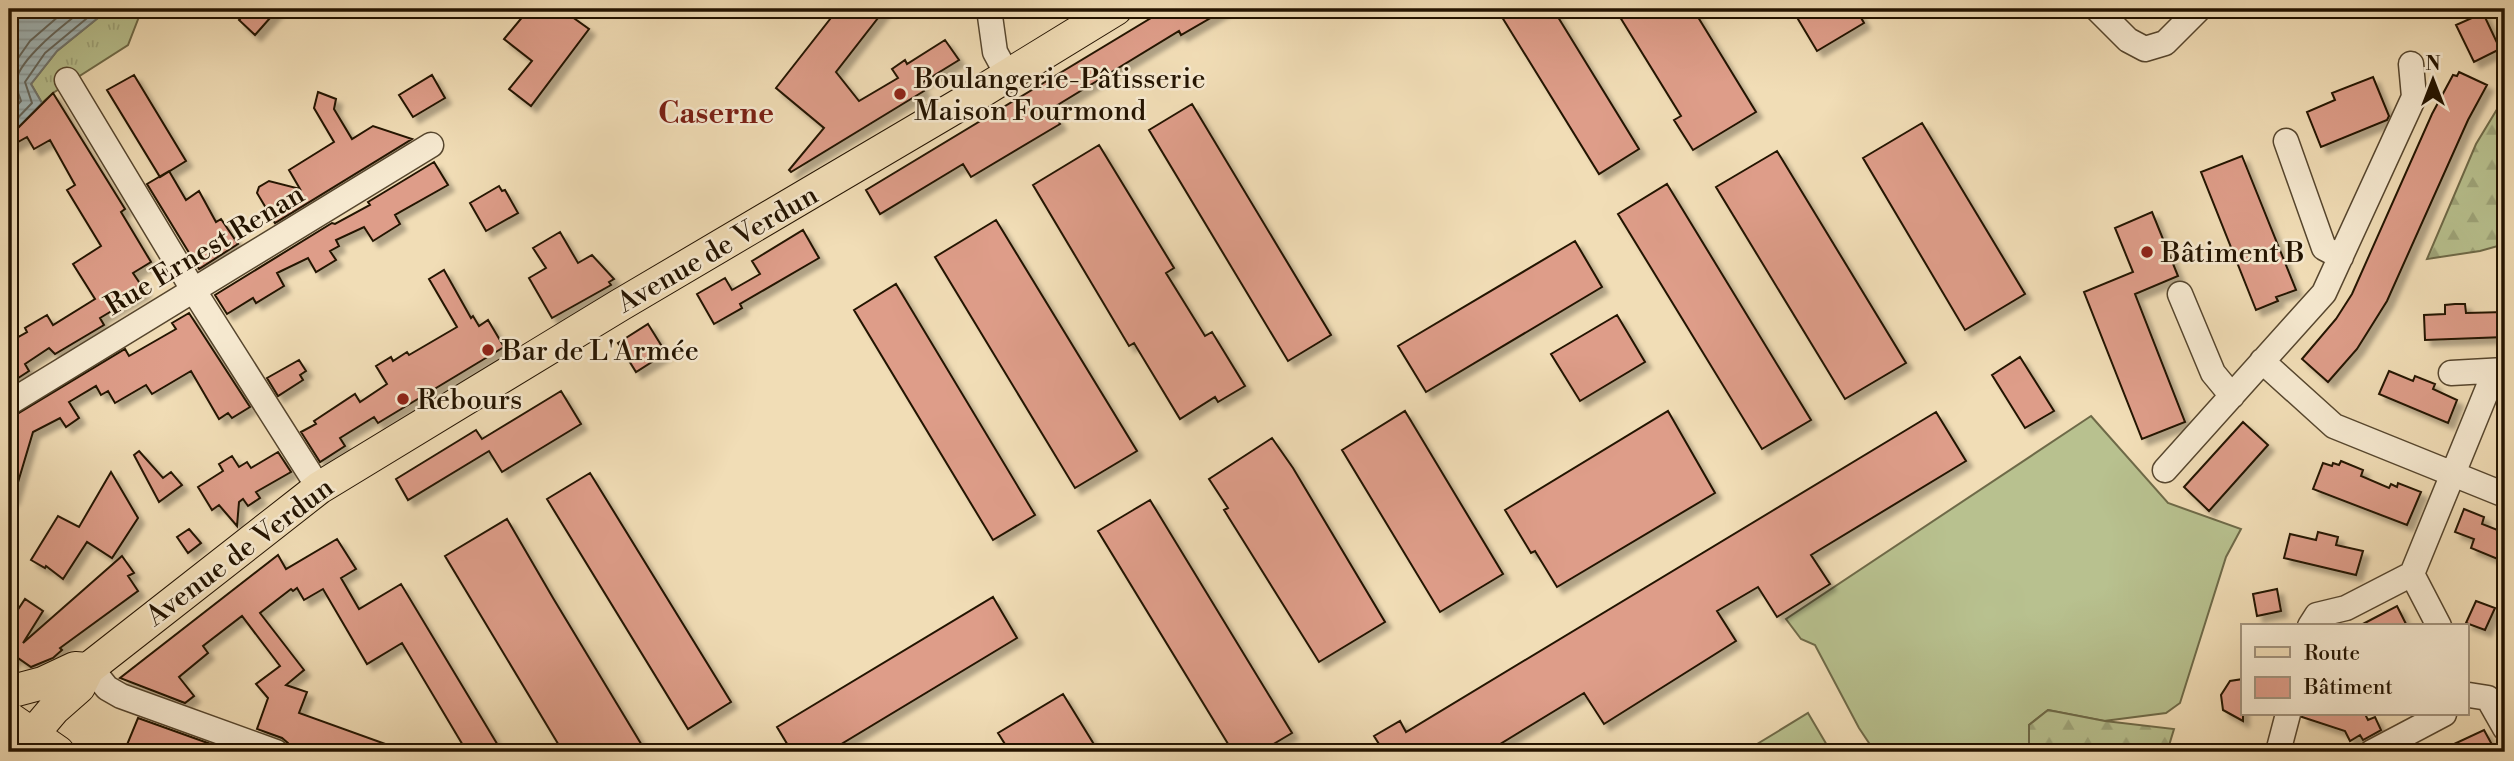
<svg xmlns="http://www.w3.org/2000/svg" width="2514" height="761" font-family="'Libre Bodoni',serif">
	<defs>
		<pattern id="forest-firs" width="22" height="20" patternUnits="userSpaceOnUse" patternTransform="scale(1.75)"><rect width="22" height="20" fill="#b8c18f"/><path d="M5 1l3.5 6h-7zM16 11l3.5 6h-7z" fill="#9ea57a"/></pattern>
		<pattern id="park-tufts" width="24" height="20" patternUnits="userSpaceOnUse" patternTransform="scale(1.75)"><rect width="24" height="20" fill="#b8c18f"/><path d="M3 7l-1-3M5 7V3M7 7l1-3M15 17l-1-3M17 17v-4M19 17l1-3" fill="none" stroke="#9ea57a"/></pattern>
		<pattern id="water-rules" width="6" height="5" patternUnits="userSpaceOnUse" patternTransform="scale(1.75)"><rect width="6" height="5" fill="#a1b8ba"/><path d="M0 2.5h6" fill="none" stroke="#8a9d9e"/></pattern>
		<filter id="shadow"><feDropShadow dx="6" dy="6" stdDeviation="2" flood-color="#0004"/></filter>
	</defs>
	<rect width="100%" height="100%" fill="#f1ddb6"/>
	<filter id="stains"><feTurbulence type="fractalNoise" baseFrequency=".00286" numOctaves="4"/><feColorMatrix values="0 0 0 0 .2 0 0 0 0 .09 0 0 0 0 .02 0 0 0 .5 -.17"/></filter>
	<radialGradient id="worn" r=".72"><stop offset=".6" stop-color="#630" stop-opacity="0"/><stop offset="1" stop-color="#630" stop-opacity=".3"/></radialGradient>
	<path fill="#b8c18f" stroke="#6e6a48" stroke-width="2" d="M2091 416 2168 503 2241 529 2226 557 2180 703 2166 713 2104 721 2048 710 2029 725V752H1875L1859 728 1815 645 1801 639 1786 619Z
		M1808 713 1831 752H1744Z"/>
	<path fill="url(#forest-firs)" stroke="#6e6a48" stroke-width="2" d="M2505 96V244L2480 251 2427 259 2476 144Z
		M2048 710 2105 721 2174 729 2167 752H2029V725Z"/>
	<path fill="url(#park-tufts)" stroke="#6e6a48" stroke-width="2" d="M109 9H142L128 45 53 93 42 103 31 84 57 51Z"/>
	<path fill="url(#water-rules)" stroke="#6f7670" stroke-width="2" d="M9 9H109L57 51 31 84 42 103 9 137Z"/>
	<g fill="none" stroke-linecap="round" stroke-linejoin="round">
		<path stroke="#62665d" stroke-width="2" d="M9 71 30 41 67 9
			M9 114 21 101C19 94 15 88 16 80 22 56 65 24 84 9
			M9 127 32 103 25 82 45 53 98 9"/>
	</g>
	<path fill="#de9d89" stroke="#231300" stroke-width="2" filter="url(#shadow)" d="M249 9H278L255 35 239 20Z
		M529 9H556L565 16 568 14 589 29 531 106 509 89 532 61 504 39Z
		M838 9H885L836 72 859 101 898 78 892 69 905 60 907 64 945 40 959 60 920 84 924 91 791 172 789 170 824 128 776 88Z
		M1166 9H1226L1181 35 1179 31 1051 109 1060 124 971 177 963 164 880 214 866 190Z
		M1497 9H1553L1639 149 1599 174Z
		M1615 9H1693L1756 112 1693 150 1674 120 1681 116Z
		M1792 9H1856L1864 23 1817 51Z
		M2483 13 2500 49 2474 62 2456 25Z
		M2459 72 2487 85 2468 120 2387 301 2357 349 2328 382 2302 359 2336 319 2352 294 2432 114 2453 75 2457 76Z
		M134 75 186 161 160 177 107 90Z
		M432 75 445 98 413 117 399 95Z
		M2373 77 2389 116 2387 120 2321 147 2307 112 2335 100 2332 93Z
		M318 92 336 99 334 109 352 139 373 126 412 139 275 223 257 193 259 187 269 181 300 189 289 170 334 142 314 108Z
		M53 93 125 209 121 212 151 262 133 273 145 291 100 318 104 325 55 354 49 348 25 364 29 371 9 384V336L11 341 27 332 25 328 47 315 53 325 95 299 73 264 101 246 67 190 75 185 50 140 34 149 27 137 9 147V137Z
		M1192 104 1331 335 1288 361 1149 130Z
		M1922 123 2025 294 1965 330 1863 158Z
		M1099 145 1174 268 1166 273 1205 336 1212 332 1245 386 1218 402 1215 397 1180 419 1134 343 1129 346 1033 185Z
		M1777 151 1906 363 1845 399 1716 187Z
		M2242 156 2296 290 2276 297 2278 301 2256 310 2201 172Z
		M434 162 448 185 395 215 400 224 373 241 364 227 336 240 339 246 330 251 336 260 316 272 308 258 277 273 284 286 256 303 253 298 227 314 215 295 332 223 335 224 370 205 368 202Z
		M169 171 186 200 199 191 216 222 221 219 238 244 199 269 147 184Z
		M1667 184 1811 420 1762 449 1618 214Z
		M499 186 502 191 505 190 518 213 486 231 470 203Z
		M2152 212 2178 276 2135 294 2185 422 2142 439 2084 292 2133 272 2115 228Z
		M996 220 1137 451 1075 488 935 257Z
		M803 230 819 258 740 304 742 308 714 324 697 294 725 278 732 290 760 274 752 261Z
		M560 232 578 263 592 255 614 279 609 282 611 285 552 318 529 278 546 268 533 248Z
		M1575 241 1602 287 1426 392 1398 346Z
		M444 270 471 318 473 316 479 326 488 320 504 347 378 423 374 417 340 438 345 446 320 462 301 432 316 424 314 421 355 394 360 402 387 384 376 366 391 357 393 361 407 352 409 355 457 327 429 279Z
		M896 284 1035 515 993 540 854 310Z
		M2455 304H2465L2466 313 2505 312V337L2425 340 2424 315 2445 314V305Z
		M189 313 250 407 232 418 228 413 219 419 191 371 152 394 146 385 115 403 108 391 101 395 96 386 69 402 79 418 66 427 60 418 33 432 13 499 9 498V419L125 349 129 356 176 329 172 323Z
		M1617 315 1645 362 1580 401 1551 354Z
		M648 324 666 353 636 372 618 343Z
		M2020 357 2054 411 2025 428 1992 375Z
		M299 360 306 371 300 375 303 380 278 396 267 378Z
		M2389 371 2413 381 2415 376 2435 384 2433 389 2457 400 2448 423 2379 394Z
		M561 391 581 424 502 472 489 451 408 500 396 479 476 430 482 439Z
		M1405 411 1503 574 1440 612 1342 450Z
		M1668 411 1715 493 1557 587 1535 551 1531 553 1505 510Z
		M1936 412 1966 461 1811 555 1830 584 1777 617 1758 587 1717 611 1736 641 1604 724 1584 693 1487 752H1384L1374 736 1400 721 1406 732Z
		M2243 422 2268 445 2209 511 2184 487Z
		M1272 438 1293 468 1385 622 1319 662 1224 510 1228 508 1209 479Z
		M139 451 163 478 171 472 182 485 159 502 134 455Z
		M278 452 291 472 256 492 260 498 248 506 243 499 239 502 237 526 219 505 212 510 198 487 223 471 219 464 232 456 239 467 247 462 251 468Z
		M2341 461 2363 470 2361 476 2389 488 2391 484 2397 487 2398 483 2421 492 2407 525 2313 489 2323 463 2332 466 2333 463 2339 465Z
		M111 472 138 518 112 558 87 542 63 579 46 566 45 568 31 560 58 516 79 527Z
		M590 473 731 702 688 729 547 499Z
		M1150 500 1292 733 1260 752H1233L1098 531Z
		M2464 509 2484 517 2482 524 2505 533V562L2471 548 2474 539 2455 532Z
		M507 519 553 598 646 752H563L445 556Z
		M189 529 201 543 188 553 177 537Z
		M2318 532 2338 537 2336 545 2363 551 2356 575 2284 558 2290 534 2316 540Z
		M337 539 356 569 341 578 359 609 401 584 502 752H467L402 643 367 664 323 589 304 600 297 588 293 591 291 589 260 613 304 670 286 685 307 692 299 713 402 750V752H290L288 743 282 738 257 729 268 698 256 684 280 666 242 616 203 646 208 653 179 677 194 696 185 703 120 678 278 555 286 569Z
		M122 556 134 573 128 576 138 591 60 648 62 650 53 658 31 667 15 656 9 666V623L25 599 43 611 23 643Z
		M2277 589 2281 611 2257 616 2253 594Z
		M993 597 1017 638 828 752H792L777 727Z
		M2476 601 2495 608 2485 630 2466 623Z
		M2397 606 2407 626H2359Z
		M2243 679V721L2223 710 2221 695 2230 681Z
		M1063 694 1095 746 1085 752H1010L998 733Z
		M2302 714H2365L2368 720 2375 717 2381 730 2363 740 2360 735 2350 741 2345 731 2302 717Z
		M138 718 233 752H124Z
		M2484 730 2496 752H2437Z"/>
	<g fill="none" stroke-linecap="round" stroke-linejoin="round">
		<g stroke="#56462e" stroke-width="27">
			<path id="minor" d="M989 9 995 52 1007 74
				M2097 9 2128 40 2145 49 2165 43 2199 9
				M67 80 194 291 319 488
				M2286 141 2324 248 2341 257
				M2180 294 2213 373 2232 396
				M2262 361 2334 426 2505 495
				M2451 373 2505 370
				M9 403 431 145
				M2165 470 2324 293 2414 97 2411 64
				M2412 574 2488 388 2498 374 2505 371
				M2310 626 2317 615 2346 608 2412 574 2439 626
				M90 667 107 688 121 696 276 752
				M2469 695 2488 698 2505 728
				M2278 752 2288 714
				M2372 752 2444 714"/>
		</g>
		<g stroke="#231300" stroke-width="34">
			<path id="major" d="M9 692 43 683 75 668 88 669
				M9 718 58 752
				M32 735 54 709 79 687 88 669 319 488 620 305 966 101 1116 9
				M9 751 11 752"/>
		</g>
		<use href="#minor" stroke="#f6e9d0" stroke-width="24"/>
		<use href="#major" stroke="#f1ddb6" stroke-width="32"/>
	</g>
	<g fill="#8f2418" stroke="#f6e9d0" stroke-width="2.5">
		<circle cx="900" cy="94" r="7"/>
		<circle cx="2147" cy="252" r="7"/>
		<circle cx="488" cy="350" r="7"/>
		<circle cx="403" cy="399" r="7"/>
	</g>
	<g text-anchor="middle" stroke-width="5" stroke-linejoin="round" paint-order="stroke">
		<g font-size="28" fill="#231300" stroke="#f6e9d0" text-anchor="start">
			<text x="914" y="88">Boulangerie-Pâtisserie<tspan x="914" dy="32">Maison Fourmond</tspan></text>
			<text x="2161" y="262">Bâtiment B</text>
			<text x="502" y="360">Bar de L'Armée</text>
			<text x="417" y="409">Rebours</text>
		</g>
		<g font-size="28" fill="#231300" stroke="#f6e9d0">
			<text transform="translate(717 248) rotate(-30)" y="10">Avenue de Verdun</text>
			<text transform="translate(204 249) rotate(-31)" y="10">Rue Ernest Renan</text>
			<text transform="translate(239 551) rotate(-37)" y="10">Avenue de Verdun</text>
		</g>
		<g font-size="30" font-weight="bold" fill="#7a1f14" stroke="#f6e9d0">
			<text x="716" y="123">Caserne</text>
		</g>
	</g>
	<rect width="2514" height="761" fill="none" stroke="#f1ddb6" stroke-width="35"/>
	<rect x="10" y="10" width="2493" height="740" fill="none" stroke="#231300" stroke-width="3.5"/>
	<rect x="18" y="18" width="2479" height="726" fill="none" stroke="#231300" stroke-width="2"/>
	<rect x="2241" y="624" width="228" height="91" fill="#f6e9d0" stroke="#a2937d" stroke-width="2"/>
	<rect x="2255" y="647" width="35" height="10" fill="#f1ddb6" stroke="#a2937d" stroke-width="2"/>
	<text x="2304" y="660" font-size="21" fill="#231300">Route</text>
	<rect x="2255" y="677" width="35" height="21" fill="#de9d89" stroke="#a2937d" stroke-width="2"/>
	<text x="2304" y="694" font-size="21" fill="#231300">Bâtiment</text>
	<g transform="translate(2433 80)" stroke="#f6e9d0" stroke-width="5" paint-order="stroke">
	<path d="M0-5L12 26L0 18L-12 26Z" fill="#231300"/>
	<text y="-10" font-size="19" font-weight="bold" text-anchor="middle" fill="#231300">N</text>
	</g>
	<rect width="100%" height="100%" filter="url(#stains)"/>
	<rect width="100%" height="100%" fill="url(#worn)"/>
</svg>
